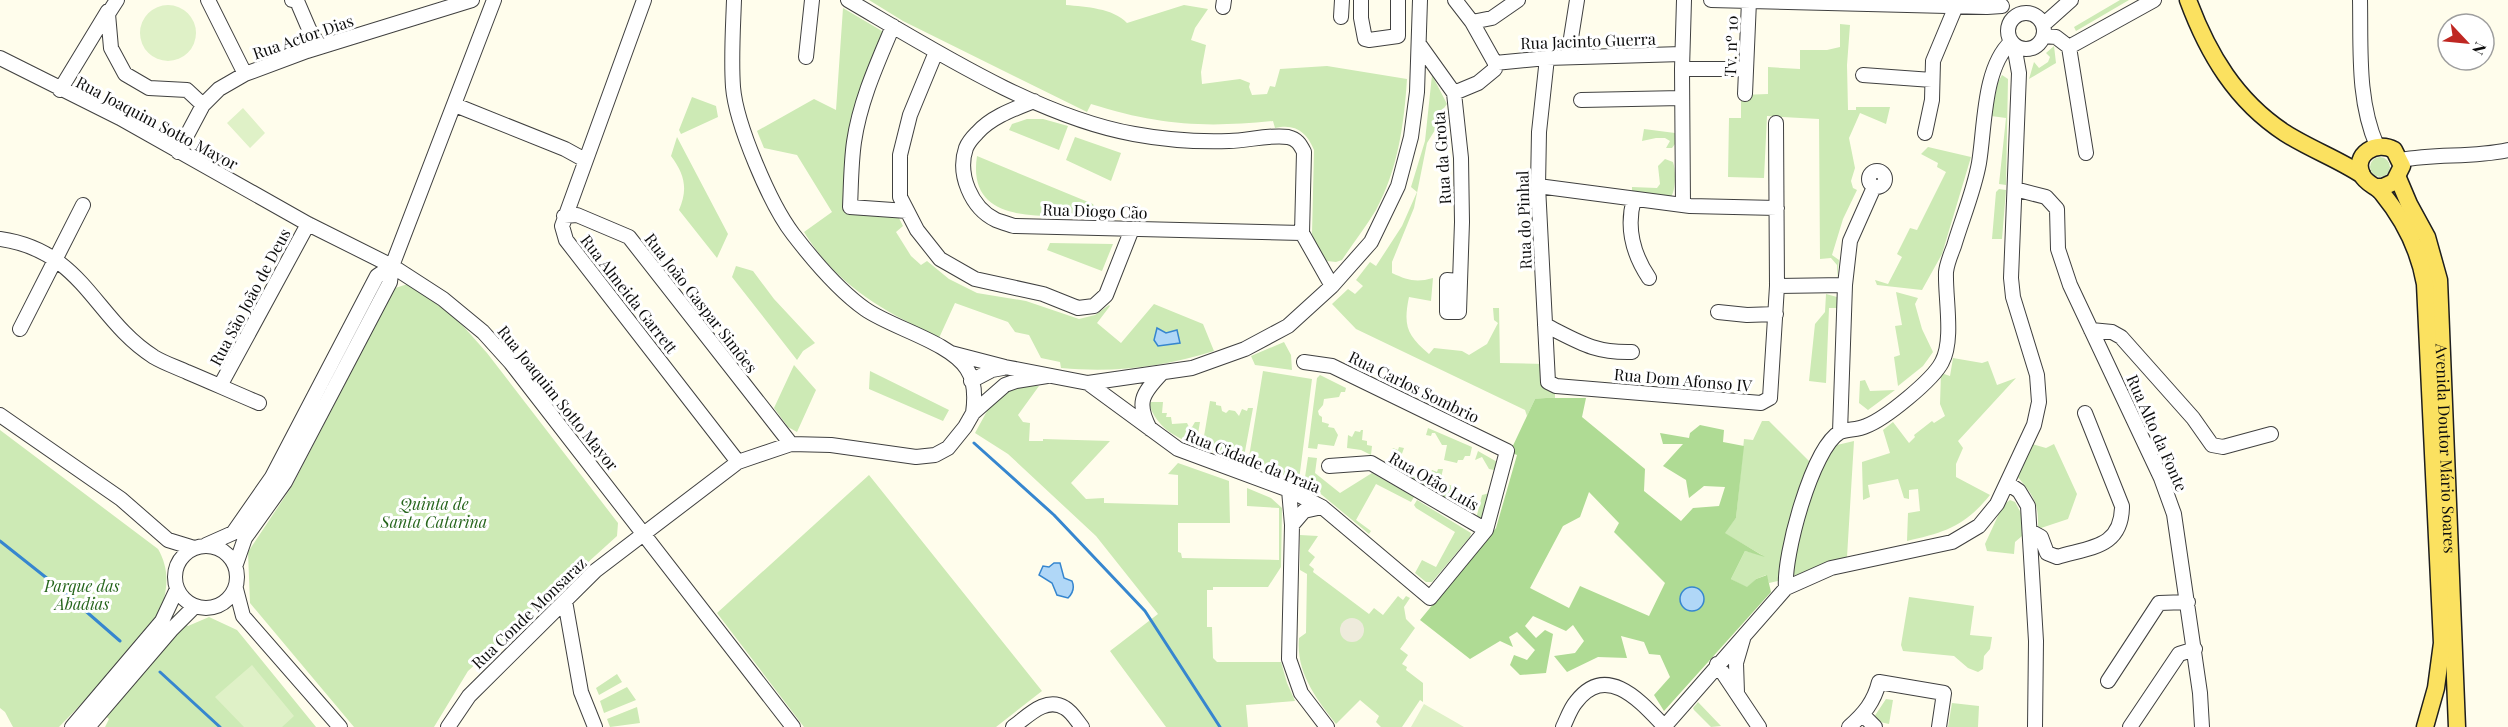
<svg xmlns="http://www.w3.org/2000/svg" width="2508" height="727" font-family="'Playfair Display',serif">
	<rect width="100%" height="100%" fill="#fffdec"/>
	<path fill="#cdeab5" d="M869 0H1066V5C1086 7 1113 8 1127 23L1184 5 1208 9 1195 28 1191 40 1206 45 1201 72 1202 84 1240 79 1250 83 1249 87 1252 95 1267 94 1270 86 1275 87 1280 69 1327 66 1407 79C1404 125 1398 169 1376 210 1366 227 1353 243 1342 260L1336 262 1327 261 1319 251 1312 234 1314 150C1307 132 1295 123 1275 128L1273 121C1203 128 1158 125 1091 104L1087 112 903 21Z
		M2120 0H2129L2076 31 2074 27Z
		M843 8 887 34 866 86 848 209 898 216 903 226 896 232 911 256 921 265 927 261 949 279 977 293 1026 301 1079 319 1095 315 1109 305 1110 306 1097 323 1121 343 1154 304 1203 324 1214 351C1164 367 1114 373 1061 368L1060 362 1041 358 1029 335 1015 332 1008 322 955 303 939 338C883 310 838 287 804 232L832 212 797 155 764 148 757 131 814 99 836 110Z
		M1840 24 1850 25 1847 65 1848 110H1856V107H1890L1886 124 1860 113 1849 138 1855 168 1851 181 1853 188 1857 190 1843 219 1832 255 1839 260 1837 278V265L1831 258 1820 259 1819 119 1767 116 1764 178 1728 177 1729 118H1741V95L1768 94V67L1800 69V50H1827L1840 47Z
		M2054 46 2056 63 2029 79 2034 62 2039 68 2048 62 2050 57 2046 53Z
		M1432 75 1447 104 1441 112 1443 124 1435 130 1427 143 1414 208 1392 262V273C1407 280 1416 283 1433 278L1431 301 1409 297C1403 326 1407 335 1429 354L1434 348 1462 351 1469 355 1487 344 1498 323 1494 320 1493 308H1499L1500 363 1545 364 1555 389V398L1535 399 1527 416 1525 410 1356 329 1332 304 1348 289 1355 294 1363 286 1356 280 1370 262 1376 266 1402 226 1417 192 1411 187 1425 141Z
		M2002 75 2008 79 2006 185 1999 184 2006 118 1991 116 1998 82Z
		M692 97 716 106 718 117 681 134 679 130Z
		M1027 119H1043L1068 126 1059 150 1009 130 1012 124Z
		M1644 129 1675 133V144L1672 148H1666L1670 141 1665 138H1656L1642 141Z
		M677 137 728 234 717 258 679 210C688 189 685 175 671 156Z
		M1075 137 1121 153 1111 181 1066 160Z
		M1928 147 1971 157 1942 254 1922 290 1877 285 1875 280 1888 284 1902 257 1897 254 1910 228 1917 230 1946 172 1937 167 1938 163 1921 154Z
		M977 156 1093 204 1096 210 1091 216C1045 215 966 227 977 156Z
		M2370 167a10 10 0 1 1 20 0a10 10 0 1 1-20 0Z
		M1665 159 1673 162C1676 171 1676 189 1671 197L1632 195V187L1657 188 1660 184 1658 166Z
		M1999 189 2006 190 2002 239H1992L1996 192Z
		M1050 243 1113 244 1102 271 1047 250Z
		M736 266 753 271 774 299 815 343 803 351 797 360 732 277Z
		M408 284 456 318 487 353 618 523 617 536 468 671 434 727H354L250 603 248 552 292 486 395 288Z
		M1896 292 1918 298 1915 304 1922 329 1933 352 1923 366 1898 386 1894 357 1900 355 1895 326 1902 325Z
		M1826 294 1837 297V308H1829L1826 383 1809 381 1815 324 1825 312Z
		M1284 342 1291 355 1292 370 1255 365 1251 356Z
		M1953 358 1982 363 1988 361 1997 385 2016 378 1958 441 1963 448 1956 464V477L1990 495C1964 527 1945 532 1907 541L1908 513 1920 511 1918 489 1909 490V499L1904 498 1898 479 1868 485 1870 497 1863 500 1862 462 1890 453 1883 430 1893 422 1909 443 1915 437 1914 435 1932 421 1934 423 1945 416 1940 404 1941 373 1950 376Z
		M794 365 816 390 797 432 788 427 774 408Z
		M870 371 949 410 943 421 869 389Z
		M1263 371 1312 379 1299 480 1248 463Z
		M1320 375 1346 388 1345 392H1341L1339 397 1324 399 1323 405 1318 411 1319 415 1322 417V422L1329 424 1328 427 1334 428 1338 435 1334 446 1318 444 1317 449 1308 448 1317 378Z
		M1865 380 1870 391 1895 390 1868 410 1859 403 1860 381Z
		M1010 385 1039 386 1018 415 1023 422 1030 423 1029 441H1043V439L1110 441 1071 483 1086 499 1104 498V503L1178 505V475L1168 474 1178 463 1229 481 1230 523H1178V552L1181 553 1182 558 1279 560V508L1247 506V488L1271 498 1282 508 1281 567 1268 587H1213V590H1207V627H1212L1213 658 1217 662H1281L1287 683 1295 701 1246 705 1248 727H1166L1110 651 1158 614 1096 536 1008 454 975 433 992 402Z
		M1210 401 1216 402V405L1221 406 1222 411 1226 413 1229 410 1235 411 1239 416 1242 409 1247 411 1248 408H1253L1243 462 1202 448Z
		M1151 402H1163L1162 413H1167L1166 417H1171L1172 424 1187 423 1189 427H1192L1195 422H1200L1196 445C1174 437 1157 427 1149 404Z
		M1762 421H1769L1813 465 1782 580 1769 583 1766 575 1756 579 1747 588 1731 579 1745 551 1762 555 1724 533 1736 518 1744 439 1753 440Z
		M1428 428 1472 447 1470 456H1465L1463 460H1458L1457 463 1444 460 1447 445H1442L1435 433H1432L1431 436 1426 435Z
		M0 430 158 549C169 568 168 586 162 607L188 626 209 617 237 630 316 727H105L109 719 86 699 59 727H13L5 712 0 708Z
		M1361 430H1363L1362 440 1367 441V445L1372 446 1371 455 1361 450 1347 448 1348 435 1352 437 1355 431 1360 432Z
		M1854 441 1847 557 1790 577 1795 541 1826 454 1837 445Z
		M2032 444 2046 448 2054 444 2077 494 2068 519 2041 528 2038 527C2039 503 2033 495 2017 476Z
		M1399 447 1404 448 1399 462 1406 463 1405 467H1411L1412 472 1416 475 1414 481 1387 466 1393 448 1398 450Z
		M1478 451 1499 463 1483 518 1479 520 1476 519 1482 495 1490 493 1494 470 1489 469 1482 457 1475 460Z
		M1308 457 1317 458 1315 473 1340 493 1372 473 1414 497 1411 502 1376 484 1356 520 1371 531 1369 534 1316 490 1304 484Z
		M1438 469H1443L1440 482 1453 486V489L1457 490 1459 497 1462 499 1466 495 1472 496 1475 500 1471 516 1422 486 1425 475 1429 477 1432 470 1437 472Z
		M869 475 1042 691 996 727H804L717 613Z
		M1417 500 1471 533 1470 537 1432 582H1426L1415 573 1422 560 1436 567 1455 532 1416 508 1414 505Z
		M2010 500 2015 502 2021 513 2022 536 2015 542 2014 554 1987 551 1985 544 2003 505Z
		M1300 535 1318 536 1308 551 1315 557 1309 565 1314 569 1313 572 1369 614 1374 608 1383 615 1398 596 1403 600 1406 596 1410 598 1404 607 1406 619 1415 628 1400 649 1408 655 1402 664 1407 667 1406 670 1423 683V702L1420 700 1402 727H1381L1376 722 1379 716 1360 700 1336 724C1316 698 1296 673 1299 638L1306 633 1307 574 1300 570Z
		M1909 597 1974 606 1970 635 1992 637 1990 649 1984 656 1983 669 1978 672 1968 668 1954 656 1903 651 1901 645Z
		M617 674 622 682 599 695 596 688Z
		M627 687 636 700 604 713 600 701Z
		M1886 699 1893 700 1889 724 1880 722 1874 717Z
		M1698 702 1721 726 1711 727 1694 710 1693 708Z
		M1952 703 1979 706 1978 727H1948Z
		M637 707 640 723 610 727 607 719Z"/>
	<path fill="#afdb94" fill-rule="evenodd" d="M1546 398H1586L1582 417 1645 469 1644 491 1681 521 1693 508 1719 506 1725 487 1704 486 1689 498 1686 480 1663 466 1683 444H1663L1660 433 1689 438 1690 433 1700 425 1724 430 1723 442 1744 446 1736 518 1725 533 1765 557 1745 551 1731 579 1747 587 1756 579 1767 575 1771 592 1664 711 1654 695 1670 677 1660 655 1649 654 1644 642 1621 636 1627 658 1598 657 1567 672 1554 656 1575 653 1584 641 1573 625 1566 631 1533 616 1525 626 1536 638 1545 630 1553 634 1546 673 1520 675 1510 665 1514 655 1527 660 1535 650 1517 632 1509 637 1513 647 1500 641 1470 659 1420 620 1496 528 1517 455 1510 452 1535 399ZM1589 492 1619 523 1614 532 1665 583 1649 616 1580 586 1569 608 1530 588 1563 526 1580 517ZM1687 588H1698L1703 594 1702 605 1696 610 1682 605 1680 597Z"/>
	<path fill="#dff1c7" d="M140 33a28 28 0 1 1 56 0a28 28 0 1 1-56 0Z
		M243 108 265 133 250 148 227 123Z
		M252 665 294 716 282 727H244L215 697Z
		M1424 704 1464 727H1411Z"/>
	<path fill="#eeebdc" d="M1340 630a12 12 0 1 1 24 0a12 12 0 1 1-24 0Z"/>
	<path fill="#b0d7f7" stroke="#3686cf" stroke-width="1.5" d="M1157 328 1166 333 1177 330 1180 343 1158 346 1154 340Z
		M1054 563H1060L1064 578 1072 581C1075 588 1073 593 1068 598L1057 595 1052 583 1039 575 1043 566 1049 567Z
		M1680 599a12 12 0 1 1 24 0a12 12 0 1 1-24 0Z"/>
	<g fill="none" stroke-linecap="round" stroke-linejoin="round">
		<path stroke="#3686cf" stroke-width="3" d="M974 443 1054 515 1145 611 1220 727
			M0 541 58 587 120 641
			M160 672 220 727"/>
		<g stroke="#404040" stroke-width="16">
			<path id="minor" d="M117 0 108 14 111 48 125 74 149 88 187 90 203 105
				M208 0 245 74
				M292 0 297 1 309 29 320 47
				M644 0 562 226 566 240 738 462
				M734 0C733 29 731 58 733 87 736 124 770 204 793 234 813 260 838 290 865 309 892 328 950 342 967 369 975 381 975 399 973 413
				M848 0C932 49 1038 117 1134 134 1166 140 1197 142 1229 141 1247 141 1270 134 1288 137 1297 139 1300 144 1304 152L1302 233
				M1361 0V18L1365 39 1369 40 1398 36V0
				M1455 0 1472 22 1495 63
				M1711 0 1987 7 2002 6
				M2360 0C2361 49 2357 100 2377 146
				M1223 7 1224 0
				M2008 31a18 18 0 1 1 36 0a18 18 0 1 1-36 0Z
				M1341 17 1342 0
				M1472 22 1492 18 1518 0
				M2043 25 2071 0
				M893 26C877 64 860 101 854 142 851 163 851 186 850 207L907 211
				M2044 36 2056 37 2069 47 2086 153
				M1419 44 1454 93 1461 158 1462 222 1459 312H1447V280L1460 281
				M2069 47 2154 0
				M936 52 910 115 900 155V197L917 230 940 259 975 279 1043 294 1078 308 1094 306 1106 295 1132 229
				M806 57 812 0
				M1568 57 1577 0
				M0 58 120 118 308 224 392 266 443 299 483 332 511 363 793 727
				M1547 58 1539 132 1538 186 1548 382 1556 386 1761 403 1770 398 1777 286 1776 123
				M1495 63 1547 58 1682 54
				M1682 69H1746
				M1863 75 1932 80
				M60 90 108 11
				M1454 93 1478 83 1495 69V63
				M1745 94 1749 1
				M1581 100 1682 98
				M1034 101C1014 109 991 117 977 133 973 137 968 143 966 148 957 174 971 208 996 220 1001 222 1008 224 1014 226L1302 233 1332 286
				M455 105 565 149 585 160
				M1925 133 1932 100 1933 61 1956 6
				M178 152 203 105 219 89 245 74 307 51 472 0
				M2401 160C2436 153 2472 158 2508 150
				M1869 179a8 8 0 1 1 16 0a8 8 0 1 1-16 0Z
				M1538 186 1690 206 1777 208
				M2015 189 2046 197 2057 209 2058 249 2070 285 2161 478 2174 514 2200 693 2202 727
				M1634 199C1626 227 1633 254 1649 278
				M1683 205 1682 69 1684 0
				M564 216 577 215 629 237 791 444
				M0 239C84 251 94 319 154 357 164 363 176 367 187 372 211 382 235 393 259 403
				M1777 286 1845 285
				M1718 312 1747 315 1776 314
				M1545 325C1579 342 1594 353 1632 352
				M20 329 83 205
				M2091 330 2112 332 2121 337 2193 418 2212 445 2223 447 2271 434
				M951 353 1005 367 1088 383 1192 368 1245 349 1288 326 1332 286 1371 242 1398 186 1411 137 1417 92 1420 0
				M971 381 992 370 1003 368
				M1088 383 1178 449 1289 490 1322 507 1430 598 1486 530 1507 451 1332 366 1304 362
				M220 386 308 224
				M0 415 121 499 168 540 194 548
				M1150 429C1136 403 1142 394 1161 374
				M1840 432 1845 285 1850 241 1874 187
				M1329 466 1371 463 1486 530
				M2007 483 2019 491 2028 506 2036 641 2035 727
				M1289 490 1292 525 1289 659 1301 693 1327 727
				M1292 525 1304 511 1322 507
				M2030 531 2041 537 2047 553 2057 557C2090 547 2122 548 2122 506L2085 413
				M206 545 233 533 272 477 377 276 392 266
				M175 577a31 31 0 1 1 62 0a31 31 0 1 1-62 0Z
				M236 564 245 538 285 482 390 282 392 266 494 0
				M1786 588C1783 557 1812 448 1840 432 1847 429 1858 430 1866 426 1885 419 1933 380 1942 362 1954 340 1945 297 1946 272 1947 263 1951 254 1954 246 1962 219 1974 191 1979 163 1985 127 1983 68 2011 42
				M236 589 243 616 340 727
				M565 601 581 692 595 727
				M1717 664 1759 727
				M2108 681 2159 603 2188 602
				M1737 693 1736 663 1743 639
				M1863 715 1875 727
				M72 727 162 621 177 589
				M88 727 172 629 195 606
				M448 727 469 696 595 571 738 462 791 444 831 445 916 457 935 455 948 448 965 427 973 413 1005 385 1016 381 1047 376
				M1013 727C1028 716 1046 696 1065 708 1072 712 1077 721 1082 727
				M1563 727C1567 719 1570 709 1576 702 1607 662 1641 702 1664 726
				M1664 727 1786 588 1831 568 1952 542 1979 526 1997 504 2034 425 2039 402 2037 375 2013 297 2011 278 2019 73 2014 45
				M1849 727C1864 714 1874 702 1879 682L1944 693 1939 727
				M2130 727 2179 654 2195 649"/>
		</g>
		<g stroke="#1e1e1e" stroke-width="19">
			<g id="major">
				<path d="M2188 0C2208 54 2236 101 2285 133 2310 149 2338 159 2362 175"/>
				<path id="s1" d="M2398 178 2409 204 2427 237 2439 280 2457 727"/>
				<path d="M2377 187H2383L2394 182 2402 166 2394 150C2377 140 2352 154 2362 175 2366 184 2377 186 2382 193 2405 221 2419 249 2425 284L2442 643 2436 688 2425 727"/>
			</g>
		</g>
		<use href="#minor" stroke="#fff" stroke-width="14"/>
		<use href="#major" stroke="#fbe160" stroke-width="16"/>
	</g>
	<g text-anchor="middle" stroke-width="6" stroke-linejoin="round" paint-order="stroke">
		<g font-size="16" fill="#0d0d0d" stroke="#fff">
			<text transform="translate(303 37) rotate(-19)" y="6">Rua Actor Dias</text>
			<text transform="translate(1588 41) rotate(-2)" y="6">Rua Jacinto Guerra</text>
			<text transform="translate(1731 46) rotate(-88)" y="6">Tv. nº 10</text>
			<text transform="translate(157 123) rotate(28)" y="6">Rua Joaquim Sotto Mayor</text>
			<text transform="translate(1442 158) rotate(-94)" y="6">Rua da Grota</text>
			<text transform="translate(1095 211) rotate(2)" y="6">Rua Diogo Cão</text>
			<text transform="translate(1524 220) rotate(-92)" y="6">Rua do Pinhal</text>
			<text transform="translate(629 294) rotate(52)" y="6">Rua Almeida Garrett</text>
			<text transform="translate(250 297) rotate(-62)" y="6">Rua São João de Deus</text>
			<text transform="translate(701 303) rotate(52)" y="6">Rua João Gaspar Simões</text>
			<text transform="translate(1683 380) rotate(5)" y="6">Rua Dom Afonso IV</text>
			<text transform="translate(1414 387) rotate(26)" y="6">Rua Carlos Sombrio</text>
			<text transform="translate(558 398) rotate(51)" y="6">Rua Joaquim Sotto Mayor</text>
			<text transform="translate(2157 433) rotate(66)" y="6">Rua Alto da Fonte</text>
			<text dy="6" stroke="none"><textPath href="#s1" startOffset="279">Avenida Doutor Mário Soares</textPath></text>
			<text transform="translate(1253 461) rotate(22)" y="6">Rua Cidade da Praia</text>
			<text transform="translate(1434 481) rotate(30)" y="6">Rua Otão Luís</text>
			<text transform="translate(529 613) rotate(-44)" y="6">Rua Conde Monsaraz</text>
		</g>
		<g font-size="16" font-style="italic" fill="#26651c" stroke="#fff">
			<text x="434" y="510">Quinta de<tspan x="434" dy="18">Santa Catarina</tspan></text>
			<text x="82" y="592">Parque das<tspan x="82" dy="18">Abadias</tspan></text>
		</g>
	</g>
	<g transform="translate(2466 42) rotate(116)"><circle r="28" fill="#ffffff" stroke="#9e9e9e" stroke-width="1.5"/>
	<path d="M0-4.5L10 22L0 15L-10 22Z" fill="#bf2722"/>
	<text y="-9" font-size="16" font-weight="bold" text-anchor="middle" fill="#0d0d0d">N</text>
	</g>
</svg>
